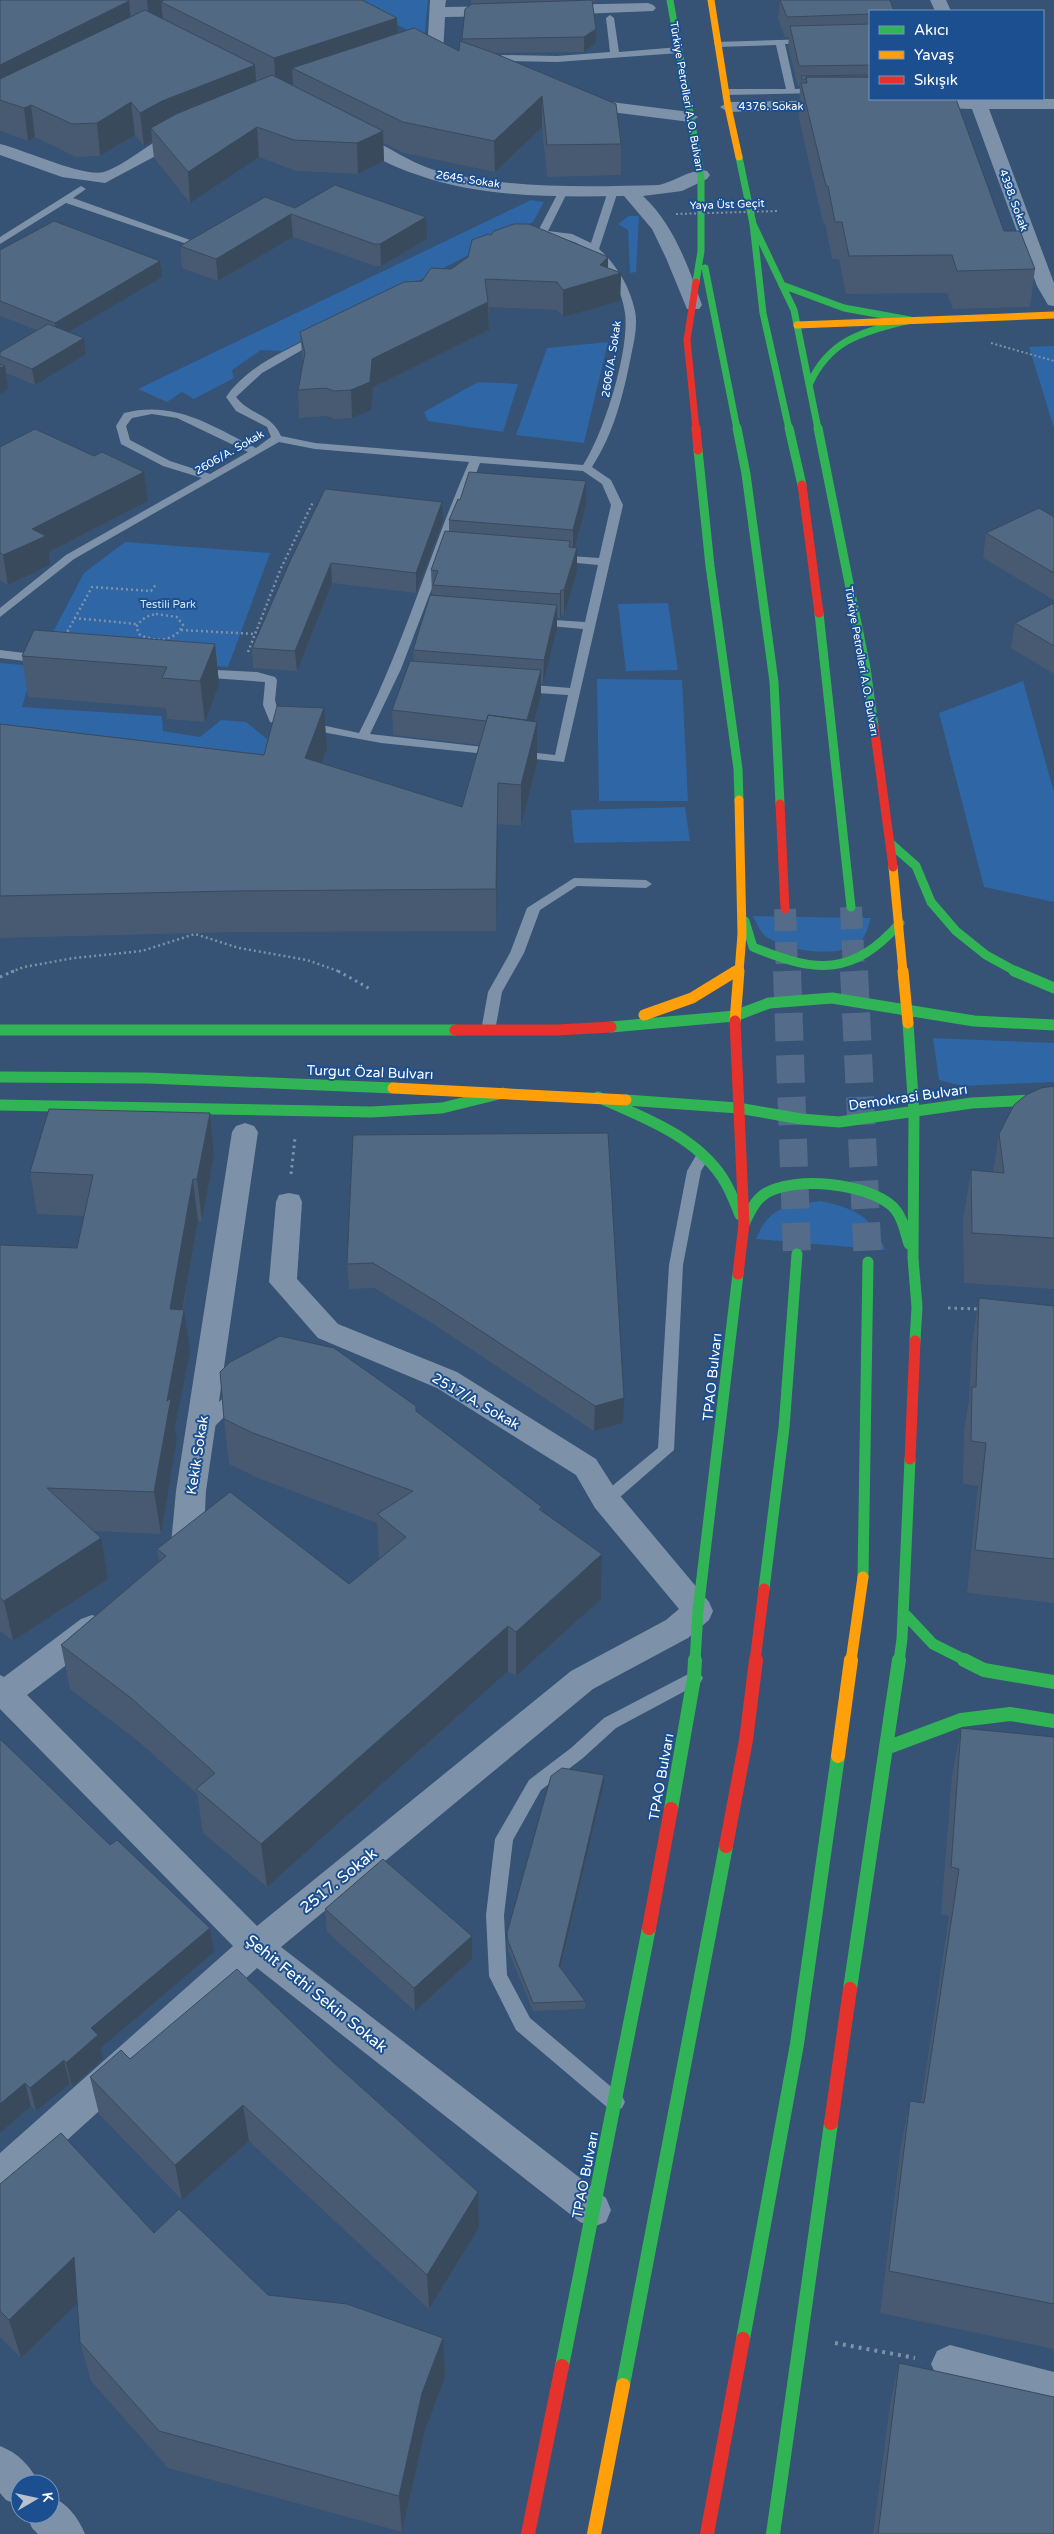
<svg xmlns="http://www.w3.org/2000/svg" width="1054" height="2534" font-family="'Varela Round',sans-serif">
	<rect width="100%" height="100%" fill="#365274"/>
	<path fill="#2f66a5" d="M363 0H428L424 40 364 5Z
		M531 200 544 202 533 222 282 351 261 350 232 370 234 378 194 399 182 392 167 402 138 389Z
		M629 216H639L636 272 630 273 628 230 618 224Z
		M608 342 584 443 516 435 547 348Z
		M1054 346V428L1029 347Z
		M478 382 518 384 503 432 428 421 424 412Z
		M125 542 270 553 228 667 43 651 84 573Z
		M668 603 678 670 626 671 618 604Z
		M0 663 23 665 33 670 22 707 162 716 163 731 200 737 221 720 246 722 267 739V779L0 749Z
		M597 679 682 680 688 801H599Z
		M1023 681 1054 792V902L984 887 939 713Z
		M685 807 690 841 574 843 571 810Z
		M753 916 871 918C868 926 867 935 860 942 839 959 789 951 768 938 760 933 757 924 753 916Z
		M933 1038 1054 1043V1082L962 1086 939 1080Z
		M820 1201C853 1208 873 1215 885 1250L756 1239C770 1205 788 1206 820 1201Z"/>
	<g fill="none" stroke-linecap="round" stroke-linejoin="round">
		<path stroke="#546c89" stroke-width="22" stroke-dasharray="22 11" stroke-linecap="butt" d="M851 907 854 972
			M785 909 787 972"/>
		<path stroke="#546c89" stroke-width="28" stroke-dasharray="28 14" stroke-linecap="butt" d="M787 971 797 1254
			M854 971 868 1262"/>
		<path stroke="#7d92a8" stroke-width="2" stroke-dasharray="2 2.5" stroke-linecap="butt" d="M991 343 1054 361"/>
		<path stroke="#7d92a8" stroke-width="2.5" stroke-dasharray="2 3" stroke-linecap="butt" d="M156 614 177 617 183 625C175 642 156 642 140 635L136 627C141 619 147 616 156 614Z
			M74 618 137 624
			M181 630 255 634
			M65 636 92 587 151 591 157 583
			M248 652 281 568 313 502
			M11 972 24 967 74 958 142 951 195 934 239 948 307 960 341 972"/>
		<path stroke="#7d92a8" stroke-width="3" stroke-dasharray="2.5 4" stroke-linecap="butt" d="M338 971 372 990
			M0 977 14 971
			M291 1174 295 1138
			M948 1308 980 1309"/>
		<path stroke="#7d92a8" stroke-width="4" stroke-dasharray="3 5" stroke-linecap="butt" d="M835 2343 915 2358"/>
		<path fill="#7d92a8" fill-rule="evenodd" d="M610 15 614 18 619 52 679 47 683 50 679 53 557 62 502 61 498 58 502 55 557 56 610 52 606 18Z
			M812 39 813 41 809 44H785L795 89 819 88 822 89V93L726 95 722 92 726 89H786L776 45 718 47 714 44 715 42Z
			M81 186 86 189 73 198 204 245 196 247 66 203 0 244V237Z
			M560 189 568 191 548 231 572 234 591 243 608 191 613 188 618 191 599 249C617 265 630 287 635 311 638 326 634 341 631 356 623 396 614 433 592 467L611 480 623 505 564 762 381 743 274 723 270 722 263 705 265 682 198 677 192 673 198 669 257 672 275 677 277 680 275 700 279 716 359 733C404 646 430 551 469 462L315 449 279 442 74 559 0 617V608L66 555 202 478 163 466 121 444 116 426 124 413C175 400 212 426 256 448L271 437 267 427 236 411 226 397C247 367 282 352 314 336L323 338 262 373 236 397C251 416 271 413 281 436L315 443 583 465C604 433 630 349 625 313 622 289 608 266 590 251 572 238 554 235 533 240L528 237 537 233ZM152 414 177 418 248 452 210 474 170 461 130 440 126 426 132 418ZM480 463 583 471 602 484 611 505 599 558 556 555 550 558 556 561 598 565 585 622 538 619 532 622 538 625 583 629 570 688 521 684 515 688 521 692 568 695 555 755 370 734 401 669Z
			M0 650 41 655 47 659 41 663 0 658Z
			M574 878 646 880 652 884 646 888 577 886 540 910 524 953 502 992 495 1031 493 1034H483L481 1031 488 992 510 953 527 908Z
			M703 1151 710 1156 701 1171 683 1265 674 1450 612 1504 606 1506 600 1504 598 1500 600 1496 658 1448 669 1265 687 1171 698 1152Z
			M236 1389 242 1391 244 1395 242 1399 209 1432H197L195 1428 197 1424 230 1391Z
			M694 1671 700 1673 703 1678 700 1683 616 1728 583 1758 541 1790 513 1840 504 1915 507 1975 530 2018 622 2096 625 2102 622 2108 615 2111 608 2108 516 2030 489 1976 486 1915 495 1839 529 1780 571 1748 604 1718Z"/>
		<path fill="#7d92a8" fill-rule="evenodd" d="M430 0H446L445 7 503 6 511 11 503 16 445 17 443 54 435 59 427 54Z
			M930 0H946L951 11H935Z
			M648 3 653 5 656 8 653 11 556 15 548 10 556 5Z
			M580 95 603 101 690 112 698 117 690 122 603 111 574 103 572 100Z
			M921 99H1054V109H989L1054 283V306L1048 305 1037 286 972 109 915 107 913 104Z
			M838 100 844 102 846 105 844 108 728 112 720 107 728 102Z
			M185 128 191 129 193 133 191 137 105 183 62 177 0 155V144C22 149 85 178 104 172 132 162 155 136 185 128Z
			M351 132C382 140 407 163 438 171 510 189 586 187 659 185 674 182 692 168 707 171L710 175 707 179 682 191 643 196C674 225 688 266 702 305L699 309H687L666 258 652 229 624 196C556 197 482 198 418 175 392 167 369 153 345 141L343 137 345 133Z
			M245 1123 254 1126 258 1132 206 1491C204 1517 208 1581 166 1567L162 1559 171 1544 176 1491 232 1132 236 1126Z
			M289 1193 299 1195 302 1202 297 1279 338 1324 457 1372 596 1459 617 1492 709 1602 713 1611 709 1620 688 1638 593 1689 281 1947 606 2198 611 2210 606 2222 593 2227 580 2222 257 1968 13 2189 0 2194V2153L233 1946 0 1709V1675L4 1677 81 1619 92 1615 103 1619 107 1628 103 1637 27 1695 257 1926 571 1671 666 1620 679 1609 595 1508 576 1475 437 1388 318 1338 269 1282 276 1202 279 1195Z
			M950 2345 1054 2372V2410L937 2377 931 2364 937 2351Z
			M0 2446C18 2453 31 2466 39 2484H20V2506L6 2500 0 2493Z
			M50 2496C67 2503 78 2517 85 2534H38L32 2528 26 2514H50Z"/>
		<path stroke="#30b455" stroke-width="7" d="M670 0 701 175V251L696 282
			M739 157 753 224 763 313 789 429
			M753 224 794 310 818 429
			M705 268 737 429
			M782 285 844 308 910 320C864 332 830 338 809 385"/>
		<path stroke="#30b455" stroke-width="9" d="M737 428 746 474 774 682 780 804
			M789 428 802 485
			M818 428 866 668 874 726
			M698 450 710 566 738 769 739 800
			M819 613 851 907
			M891 844 916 866 931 902 956 931 986 955 1017 972
			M745 921 753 947C816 973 852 977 900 923"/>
		<path stroke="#30b455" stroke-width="11" d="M1014 971 1054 988
			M735 1016 769 1003 832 998 974 1021 1054 1025
			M908 1023 914 1112 913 1258 917 1307 915 1341
			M611 1027 735 1016
			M0 1030H455
			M0 1077 148 1078 393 1088
			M598 1097C642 1117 694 1135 722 1177 730 1189 735 1202 740 1215
			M626 1100 738 1108
			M0 1105 371 1112 442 1108 503 1093
			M738 1108 801 1119 839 1122 972 1103 1054 1099
			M744 1224C749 1213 755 1200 766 1193 796 1176 866 1183 892 1206 902 1215 905 1231 909 1244
			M863 1577 868 1262
			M764 1589 784 1428 797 1254
			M903 1612 933 1644 967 1661
			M695 1661 698 1611 738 1274
			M899 1661 902 1639 910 1459"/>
		<path stroke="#30b455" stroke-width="14" d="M964 1660 984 1670 1054 1682
			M886 1748 961 1720 1010 1714 1054 1721
			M671 1809 694 1678 695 1660
			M850 1989 899 1660
			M743 2339 797 2044 838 1756
			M562 2366 649 1928
			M623 2385 726 1846
			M773 2534 831 2123"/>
		<path stroke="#ff9f0a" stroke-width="7" d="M711 0 728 107 739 157
			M797 325 1054 315"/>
		<path stroke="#ff9f0a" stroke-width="9" d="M893 867 903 972
			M734 972 739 969
			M739 972 742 934 739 800"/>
		<path stroke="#ff9f0a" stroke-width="11" d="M903 971 908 1023
			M644 1015 692 998 736 971
			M735 1021 739 971
			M393 1088 626 1100
			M851 1661 863 1577"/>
		<path stroke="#ff9f0a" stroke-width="14" d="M838 1756 851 1660
			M594 2534 623 2385"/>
		<path stroke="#e5322d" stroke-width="7" d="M696 429 687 340 696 282"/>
		<path stroke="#e5322d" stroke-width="9" d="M696 428 698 450
			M802 485 819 613
			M874 726 893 867
			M780 804 785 909"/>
		<path stroke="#e5322d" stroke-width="11" d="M735 1021 744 1224 738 1274
			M455 1030H557L611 1027
			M910 1459 915 1341
			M755 1661 764 1589"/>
		<path stroke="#e5322d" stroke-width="14" d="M726 1846 746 1740 756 1660
			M649 1928 671 1809
			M831 2123 850 1989
			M528 2534 562 2366
			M707 2534 743 2339"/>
		<path stroke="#7d92a8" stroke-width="2" stroke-dasharray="2 2.5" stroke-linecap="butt" d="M676 214 779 211"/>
	</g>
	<path fill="#475a72" d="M0 0H362L398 33 459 51 462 42V39L471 4V0H595V2H592L596 43 584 52 495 53 621 144V175L547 177 542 127 495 172 404 153 383 143 384 161 358 174 296 171 259 157 190 203 154 158 152 141 144 146 135 135 100 156 76 157 35 137 28 141 0 131Z
		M780 0 870 11V99L1004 231 1035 269 1030 307 953 309 947 293 846 294 839 259H832L825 223H823L799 119 800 86H798L788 46 789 37H785L778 19Z
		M295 208 427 239 381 266H375L293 237 218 281 182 268 180 246Z
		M491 235 608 257V268L621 273 620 301 563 317 557 310 489 307V330L373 387 371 410 352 418 335 419 327 416 299 418 298 390 303 364 300 332 422 281 451 269 468 257Z
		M0 250 160 261 162 277 68 332 84 338 86 354 35 385 6 373 8 389 0 394V352L37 330 0 316Z
		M0 447 94 456 144 472 148 501 49 552 50 565 8 585 0 580Z
		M586 481V505L575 547 577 548V572L564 615 561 614 560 618H557V629L543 684H541V695L534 721 537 722V763L521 826 498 824 496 931 237 932 0 938V724L264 755 327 749 322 763 462 807 479 745 393 735 392 710 414 661 413 650 434 596V595L432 594 431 570 449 531V520L460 500Z
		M1054 517V600L983 558 986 533Z
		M443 521 416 593 332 583 297 671 253 668 252 648 291 559Z
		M1054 603V674L1011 648 1015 623Z
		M215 644 219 684 205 722 167 719 166 708 28 697 22 656Z
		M1054 1086V1289L964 1283 963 1220 971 1170 993 1172 999 1134Z
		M210 1113 214 1155 202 1221H198L183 1310 190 1352 175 1427 177 1440 161 1534 93 1531 108 1579 13 1641 0 1631V1245L77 1248 84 1216 37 1214 30 1172Z
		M353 1135 623 1423 594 1431 435 1325 374 1288 349 1289 347 1264Z
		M979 1298 1054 1306V1603L967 1593 978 1486 963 1484 964 1430 969 1400 972 1342Z
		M416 1412 542 1507V1511L602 1554 601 1599 516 1676 508 1671 267 1887 203 1833 197 1794 139 1742 70 1689 61 1645 159 1561 157 1549 349 1584 379 1559 377 1523 258 1478 229 1464 224 1419Z
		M961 1728 1054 1737V2349L880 2313 901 2145 910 2101 921 2103 949 1916 941 1914 952 1776Z
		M604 1783 561 1968 585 2001V2009L533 2011 508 1950 507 1933Z
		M110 1845 214 1952 101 2048 103 2059 72 2087 70 2084 36 2111 31 2106 0 2133Z
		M325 1909 472 1936V1959L415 2011 327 1932Z
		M130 2059 333 2062 478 2192 479 2227 429 2309 249 2141 182 2200 99 2114 90 2077Z
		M0 2184 154 2233 268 2295 443 2338 445 2377 425 2430 402 2532 168 2468 91 2381 80 2342 77 2303 21 2358 0 2337Z
		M899 2363 1054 2534H873L890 2404Z"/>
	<path fill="#394a5c" d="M147 0H230L161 2 163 20 149 25Z
		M129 1 132 33 0 99V65Z
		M397 18 398 50 292 68 293 84 276 90 274 58Z
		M596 29V43L584 52V37Z
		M255 65 257 97 151 128 152 141 144 146 140 113 162 101Z
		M542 96V127L495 172 494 141Z
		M131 102 135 135 100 156 97 123Z
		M31 105 35 137 28 141 24 108Z
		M257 127 259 157 190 203 188 172Z
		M383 131 384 161 358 174 357 143Z
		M291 214 293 237 218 281 216 259Z
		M426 217 427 239 381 266 380 244Z
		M608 257V277L621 273 620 301 563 317V290L600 265Z
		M160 261 162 277 57 339 55 323Z
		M488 302 489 330 373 387 371 410 352 418 351 390 372 359Z
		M84 338 86 354 35 385 32 369Z
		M5 366 8 389 0 394V368Z
		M144 472 148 501 49 552 50 565 8 585 3 555 32 529Z
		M586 481V505L573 554V530Z
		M442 502 443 521 416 593V573Z
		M577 548V572L564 615V590Z
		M331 563 332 583 297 671 295 651Z
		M561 590V614L560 618V594Z
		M557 605V629L543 684 544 660Z
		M215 644 219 684 205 722 200 681Z
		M541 670V695L526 750V725Z
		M324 708 327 749 308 799 305 758Z
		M537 722V763L521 826V785Z
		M498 783V824L496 931V889Z
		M210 1113 214 1155 202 1221 197 1179Z
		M193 1179 198 1221 175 1351 170 1309Z
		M184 1310 190 1352 175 1427 177 1440 161 1534 154 1492 167 1401Z
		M624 1398 623 1423 594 1431 595 1406Z
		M101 1538 108 1579 13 1641 4 1601Z
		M602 1554 601 1599 516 1676V1632Z
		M508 1626V1671L267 1887 261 1844Z
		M604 1775V1783L559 1974V1966Z
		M210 1928 214 1952 101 2048 103 2059 72 2087 66 2063 91 2028Z
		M472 1936V1959L415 2011 414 1988Z
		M64 2060 70 2084 36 2111 30 2088Z
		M25 2083 31 2106 0 2133V2104Z
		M243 2105 249 2141 182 2200 175 2165Z
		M478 2192 479 2227 429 2309 427 2275Z
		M74 2257 85 2296 21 2358 9 2320Z
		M443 2338 445 2377 425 2430 402 2532 399 2496 422 2393Z"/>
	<path fill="#526984" stroke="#394a5c" d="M0 0H127L129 1 0 65Z
		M164 0H362L397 18 274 58 161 2Z
		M592 0 596 29 584 37 462 39 465 9 472 4Z
		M780 0H890L894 11H870V14L787 17Z
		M145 10 255 65 162 101 140 113 131 102 97 123 72 124 31 105 24 108 0 100V79Z
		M870 24V65L799 66 790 26Z
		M414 28 459 51 460 41 494 53 616 104 621 144 547 145 542 96 494 141 403 122 292 68Z
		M272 75 383 131 357 143 294 140 257 127 188 172 151 128 176 114Z
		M870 75V77H806V79H802L801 76Z
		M806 77H870V99H956L1004 231H1020L1035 269 957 271 952 255 849 256 842 222H835L828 186H826L801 83H807Z
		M335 185 426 217 380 244H374L291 214 216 259 180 246 265 197 295 208Z
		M54 221 160 261 55 323 0 301V250Z
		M514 224H529L608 257 600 265 621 273 563 290 557 282 485 279 488 302 372 359 370 382 351 390 334 391 326 388 298 390 305 353 300 332 404 282 422 281 431 268 451 269 468 257 472 240 488 234 491 235 494 231Z
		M48 324 84 338 32 369 0 356V352Z
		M0 364 5 366 0 368Z
		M35 429 94 456 102 452 144 472 32 529 46 536 3 555 0 553V447Z
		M469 472 586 481 573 530 449 520 458 499 460 500Z
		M325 489 442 502 416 573 331 563 295 651 252 648 291 559Z
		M1039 508 1054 517V573L986 533Z
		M445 531 570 541 569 547 577 548 564 590H561L560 594 433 585 438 571 431 570Z
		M430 595 557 605 544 660 413 650Z
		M1054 603V646L1015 623Z
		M34 630 215 644 200 681 162 678 167 667 22 656Z
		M410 661 541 670 527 720 488 715 486 721 392 710Z
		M277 706 324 708 305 758 462 807 488 715 537 722 521 785 498 783 496 889 233 891 0 896V724L264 755Z
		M1054 1086V1238L972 1233 971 1170 1004 1173 999 1134 1014 1105 1026 1095 1041 1088Z
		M49 1109 210 1113 197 1179H193L170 1309 184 1310 167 1401 171 1398 154 1492 47 1488 101 1538 4 1601 0 1598V1245L77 1248 93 1175 30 1172Z
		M608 1133 624 1398 595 1406 434 1300 373 1263 347 1264 353 1135Z
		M979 1298 1054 1306V1559L975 1550 986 1443 971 1441 972 1387H976Z
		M280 1336 334 1348 416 1406V1411L542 1507 539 1509 602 1554 516 1632 508 1626 261 1844 196 1789 215 1773 131 1698 61 1645 166 1556 157 1549 230 1492 349 1584 406 1537 377 1514 413 1491 253 1433 224 1419 220 1372 230 1362Z
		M961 1728 1054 1737V2304L889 2271 910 2101 924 2103 959 1869 951 1867Z
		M0 1739 110 1845 117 1840 210 1928 91 2028 98 2035 66 2063 64 2060 30 2088 25 2083 0 2104Z
		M562 1768 604 1775 559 1966 585 2001 533 2003 508 1941 507 1933 551 1776Z
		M383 1859 472 1936 414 1988 325 1909Z
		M237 1969 333 2062 478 2192 427 2275 243 2105 175 2165 90 2077 121 2050 130 2059Z
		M61 2133 154 2233 179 2209 268 2295 347 2304 443 2338 422 2393 399 2496 159 2431 80 2342 74 2257 9 2320 0 2311V2184Z
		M899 2363 1054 2397V2534H878Z"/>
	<g text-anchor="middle" stroke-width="4" stroke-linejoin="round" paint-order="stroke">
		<g font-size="11" fill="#fff" stroke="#1b4f8f">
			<text transform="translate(687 96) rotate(80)" y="4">Türkiye Petrolleri A.O. Bulvarı</text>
			<text x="771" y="110">4376. Sokak</text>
			<text transform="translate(468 179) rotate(9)" y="4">2645. Sokak</text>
			<text transform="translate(1014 200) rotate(70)" y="4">4398. Sokak</text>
			<text transform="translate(727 204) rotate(-2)" y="4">Yaya Üst Geçit</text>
			<text transform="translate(611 359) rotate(-81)" y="4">2606/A. Sokak</text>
			<text transform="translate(229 452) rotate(-30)" y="4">2606/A. Sokak</text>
			<text transform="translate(862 661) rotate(80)" y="4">Türkiye Petrolleri A.O. Bulvarı</text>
		</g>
		<g font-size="11" fill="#cfe3fa" stroke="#1b4f8f">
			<text x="168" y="608">Testili Park</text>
		</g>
		<g font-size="14" fill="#fff" stroke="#1b4f8f">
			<text transform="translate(370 1072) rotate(2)" y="5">Turgut Özal Bulvarı</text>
			<text transform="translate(908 1097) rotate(-8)" y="5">Demokrasi Bulvarı</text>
			<text transform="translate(712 1377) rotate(-84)" y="5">TPAO Bulvarı</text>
			<text transform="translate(476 1401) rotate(30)" y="5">2517/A. Sokak</text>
			<text transform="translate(197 1455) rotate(-81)" y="5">Kekik Sokak</text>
			<text transform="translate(661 1777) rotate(-80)" y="5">TPAO Bulvarı</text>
			<text transform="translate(585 2175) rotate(-79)" y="5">TPAO Bulvarı</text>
		</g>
		<g font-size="16" fill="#fff" stroke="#1b4f8f">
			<text transform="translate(338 1880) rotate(-39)" y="6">2517. Sokak</text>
			<text transform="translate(317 1993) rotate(39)" y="6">Şehit Fethi Sekin Sokak</text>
		</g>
	</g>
	<rect x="869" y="10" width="175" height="90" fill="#1b4f8f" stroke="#7695bc"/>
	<rect x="879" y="26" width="25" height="8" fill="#30b455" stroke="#7695bc"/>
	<text x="914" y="35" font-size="15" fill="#ffffff">Akıcı</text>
	<rect x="879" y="51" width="25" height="8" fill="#ff9f0a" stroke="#7695bc"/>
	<text x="914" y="60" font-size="15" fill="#ffffff">Yavaş</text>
	<rect x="879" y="76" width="25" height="8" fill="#e5322d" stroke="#7695bc"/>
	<text x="914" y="85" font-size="15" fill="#ffffff">Sıkışık</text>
	<g transform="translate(35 2499) rotate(81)"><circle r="24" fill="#1b4f8f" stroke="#7695bc"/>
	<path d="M0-4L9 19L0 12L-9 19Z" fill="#b9c2ce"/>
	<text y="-8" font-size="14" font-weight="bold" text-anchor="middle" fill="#ffffff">K</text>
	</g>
</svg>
